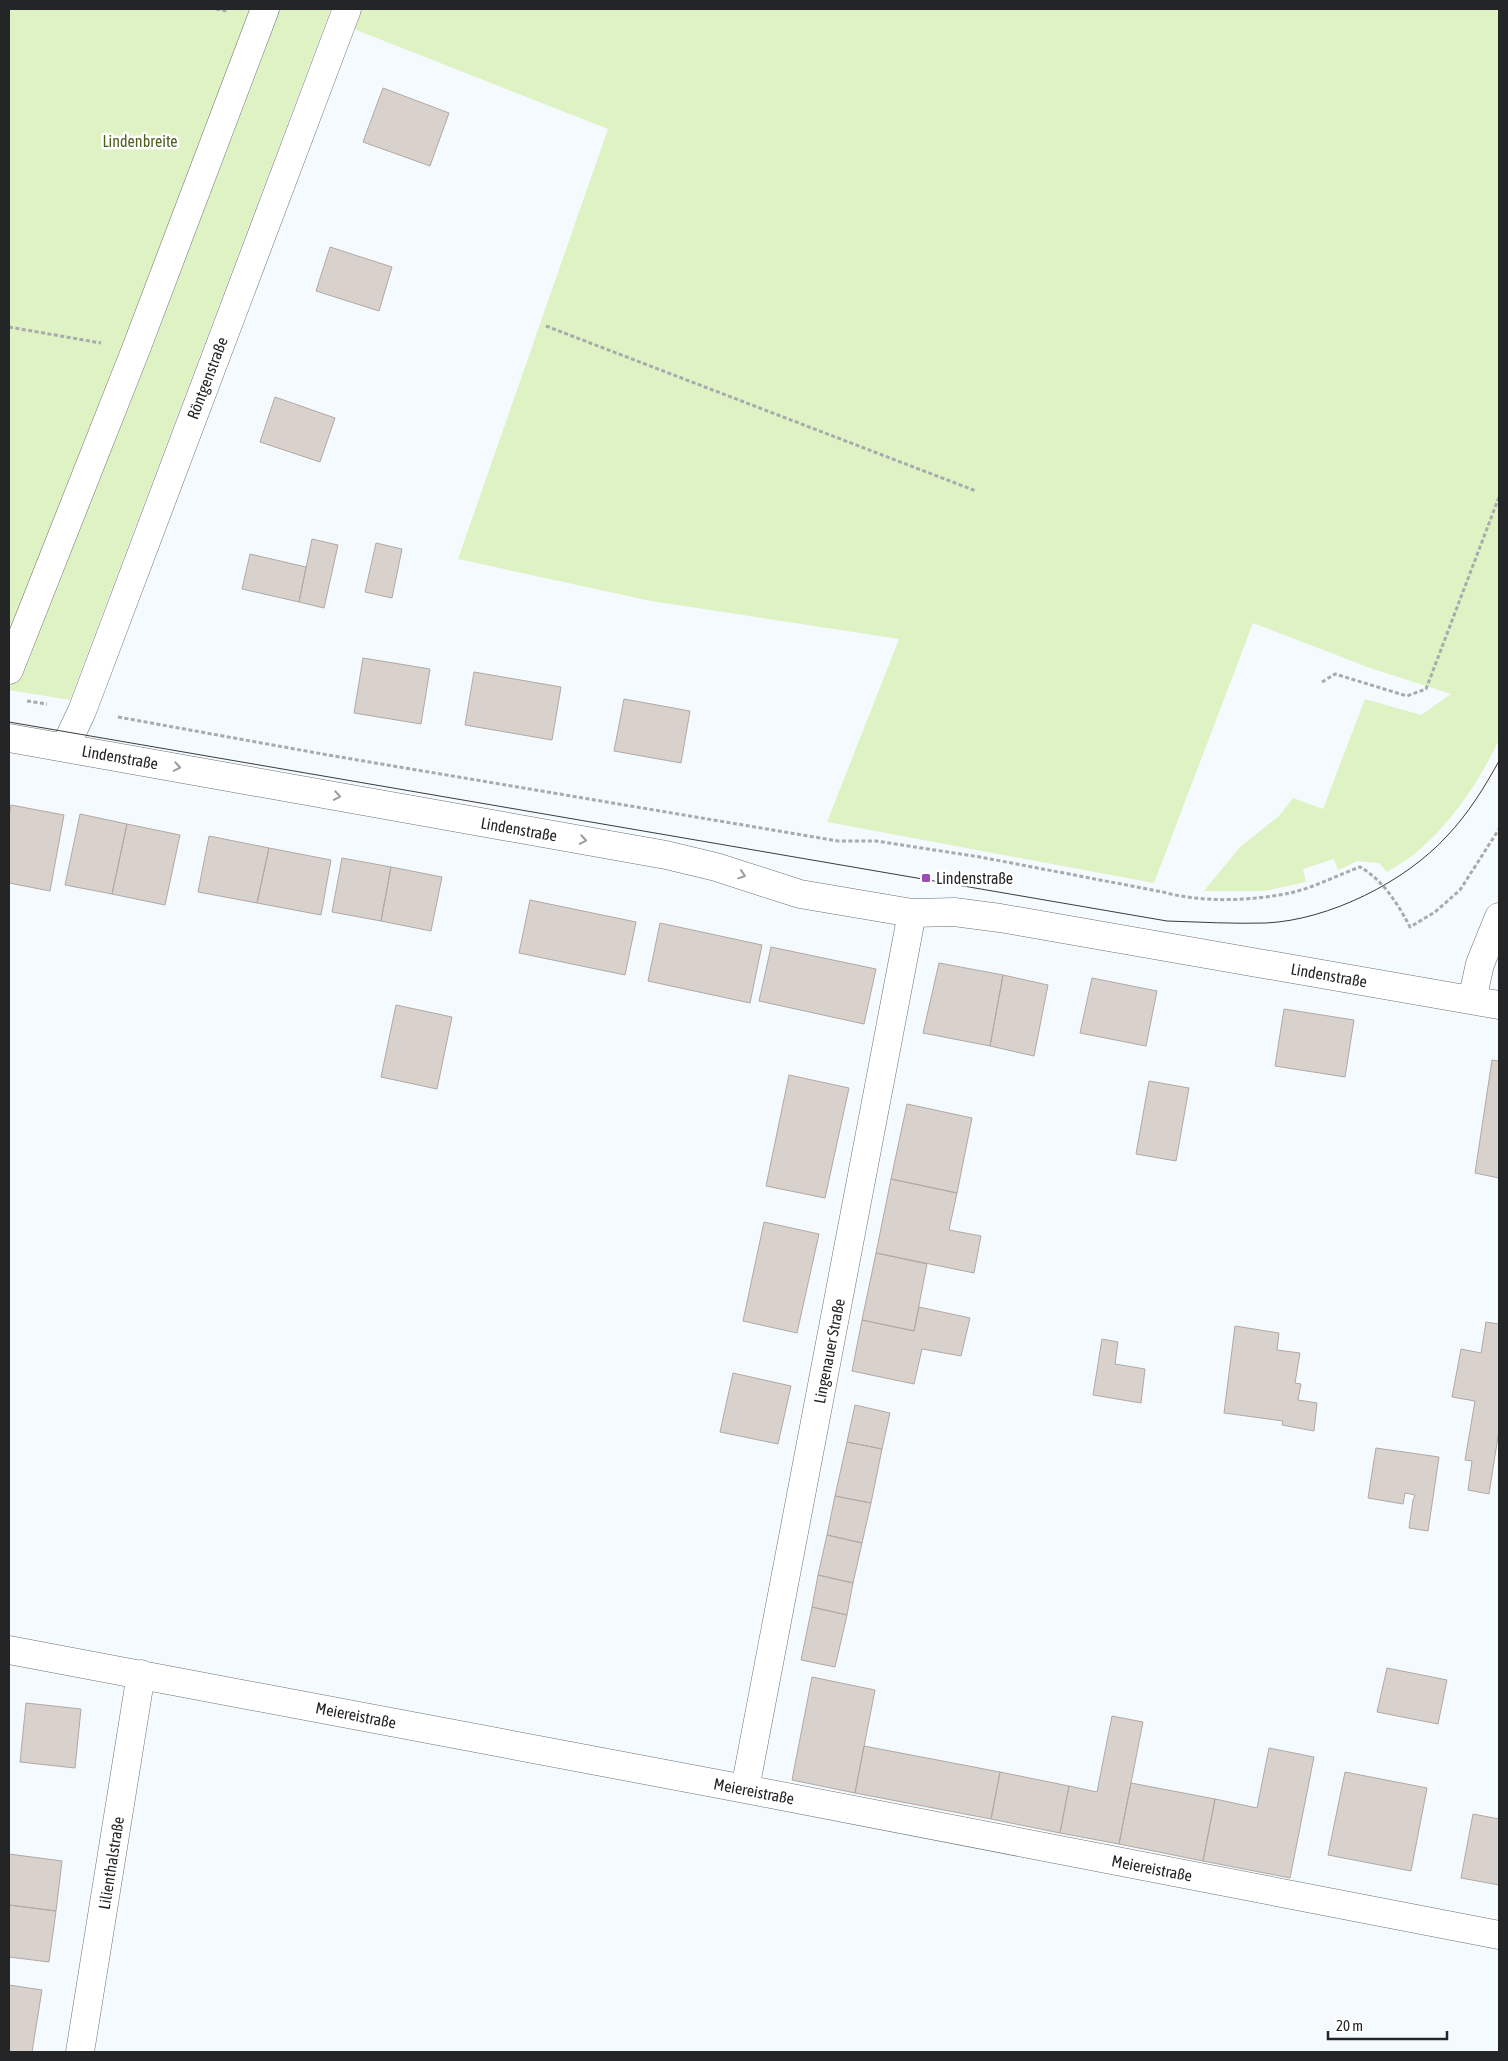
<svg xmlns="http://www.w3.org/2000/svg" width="1508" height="2061" font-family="'Asap Condensed',sans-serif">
	<rect width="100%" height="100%" fill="#f5fafe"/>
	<path fill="#dff2c3" d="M9 9H331L70 700 9 690Z
		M353 9H1499V740C1479 781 1454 820 1419 850 1410 859 1397 865 1387 872L1379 863 1357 861 1338 870 1334 859 1303 869 1306 882 1264 891H1204L1240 847 1279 816 1293 798 1323 809 1365 699 1421 715 1451 694 1370 668 1253 623 1154 883 827 822 899 639 651 601 458 559 608 129 346 26Z"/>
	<path fill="#d8d1cc" stroke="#b0a9a5" d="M383 88 449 113 430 166 363 142Z
		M330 247 392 267 379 311 316 291Z
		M275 397 335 418 320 462 260 442Z
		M312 539 338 545 324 608 299 602Z
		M376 543 402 549 392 598 365 592Z
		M250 554 306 567 299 602 242 589Z
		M363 658 430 669 421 724 354 713Z
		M474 672 561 687 552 740 465 725Z
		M624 699 690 711 681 763 614 751Z
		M11 805 64 815 50 891 9 883V816Z
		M80 814 127 824 112 894 65 885Z
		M127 824 180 835 165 905 112 894Z
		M209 836 269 848 257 903 198 892Z
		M269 848 331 860 321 915 257 903Z
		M342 858 391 867 381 921 332 912Z
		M391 867 442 877 431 931 381 921Z
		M530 900 636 922 625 975 519 953Z
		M660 923 762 945 750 1003 648 981Z
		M771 947 876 969 864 1024 759 1001Z
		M939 963 1003 975 990 1046 923 1033Z
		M1003 975 1048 985 1034 1056 990 1046Z
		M1092 978 1157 991 1146 1046 1080 1033Z
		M396 1005 452 1017 437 1089 381 1077Z
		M1284 1009 1354 1020 1345 1077 1275 1066Z
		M1492 1060 1499 1061V1178L1475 1173Z
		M789 1075 849 1088 825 1198 766 1186Z
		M1149 1081 1189 1088 1176 1161 1136 1154Z
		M907 1104 972 1118 957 1193 891 1179Z
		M891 1179 957 1193 949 1230 981 1236 974 1273 876 1253Z
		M764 1222 819 1234 797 1333 743 1321Z
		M876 1253 927 1264 914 1331 862 1320Z
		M919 1307 970 1318 961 1356 922 1349 914 1384 852 1371 862 1320 914 1331Z
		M1486 1322 1499 1324V1430L1489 1494 1468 1490 1472 1461 1465 1460 1475 1401 1452 1397 1461 1349 1481 1353Z
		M1235 1326 1279 1333 1277 1350 1300 1353 1295 1383 1301 1384 1298 1400 1317 1403 1314 1431 1282 1425 1283 1421 1224 1413Z
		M1102 1339 1118 1342 1115 1364 1145 1369 1141 1403 1093 1395Z
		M733 1373 791 1386 778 1444 720 1432Z
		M855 1405 890 1413 882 1449 847 1442Z
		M847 1442 882 1449 871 1503 835 1496Z
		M1376 1448 1439 1457 1428 1531 1409 1528 1413 1500 1415 1495 1405 1493 1403 1504 1368 1498Z
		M835 1496 871 1503 862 1543 827 1535Z
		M827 1535 862 1543 853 1583 818 1575Z
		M818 1575 853 1583 847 1615 812 1607Z
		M812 1607 847 1615 835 1667 801 1660Z
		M1387 1668 1447 1680 1438 1724 1377 1712Z
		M812 1677 875 1690 855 1793 792 1780Z
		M26 1703 81 1709 75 1768 20 1762Z
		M1112 1716 1143 1722 1119 1844 1060 1833 1069 1786 1097 1792Z
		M864 1746 1000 1772 991 1819 855 1793Z
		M1269 1748 1314 1757 1290 1878 1203 1861 1215 1799 1257 1808Z
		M1000 1772 1069 1786 1060 1833 991 1819Z
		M1345 1772 1427 1788 1411 1871 1328 1855Z
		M1131 1783 1215 1799 1203 1861 1119 1844Z
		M1473 1814 1499 1819V1885L1461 1878Z
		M9 1854 62 1861 56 1911 9 1905Z
		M9 1905 56 1911 49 1962 9 1957Z
		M9 1985 42 1990 32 2052H9Z"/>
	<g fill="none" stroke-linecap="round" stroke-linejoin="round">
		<g stroke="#6a7074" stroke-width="29">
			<path id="minor" d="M9 670 136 349 265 9
				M9 738 666 855 716 867 800 894 912 913 954 912 1000 918 1499 1005
				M65 747 82 711 347 9
				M1472 1000 1480 964 1499 917
				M9 1650 745 1789 1499 1935
				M745 1789 912 913
				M80 2052 141 1674"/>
		</g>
		<path stroke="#a7abae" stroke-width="3" stroke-dasharray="4 2.5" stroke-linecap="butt" d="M216 9 227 11
			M546 326 976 491
			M9 327 101 343
			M1322 682 1335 674 1407 696 1426 689 1499 497
			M27 701 47 704
			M118 717 328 755 838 841H876L980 857 1163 892C1203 903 1250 901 1290 893 1313 888 1338 875 1360 867 1383 880 1398 904 1410 927L1435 912 1460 890 1499 829"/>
		<use href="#minor" stroke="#fff" stroke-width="28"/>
		<path stroke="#393b3d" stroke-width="1" d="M9 722 1167 921C1200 922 1233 924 1266 923 1329 920 1405 882 1447 836 1468 814 1484 788 1499 761"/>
	</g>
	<defs><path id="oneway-chevron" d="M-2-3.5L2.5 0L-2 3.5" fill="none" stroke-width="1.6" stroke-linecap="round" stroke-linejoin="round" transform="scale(1.25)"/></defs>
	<g stroke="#9c9d9e">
		<use href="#oneway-chevron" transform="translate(177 767) rotate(10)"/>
		<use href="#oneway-chevron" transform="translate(337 796) rotate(10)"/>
		<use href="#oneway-chevron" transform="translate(583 840) rotate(10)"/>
		<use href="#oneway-chevron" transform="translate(742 875) rotate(18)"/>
	</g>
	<rect fill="#9e4ab8" stroke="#fff" stroke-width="2" x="921" y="873" width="10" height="10" rx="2.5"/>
	<g text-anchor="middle" stroke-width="5" stroke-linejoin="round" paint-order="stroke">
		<g font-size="16" fill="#4b611d" stroke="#fff">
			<text x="140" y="147">Lindenbreite</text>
		</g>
		<g font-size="16" fill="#232527" stroke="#fff">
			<text transform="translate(207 378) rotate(-69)" y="6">Röntgenstraße</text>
			<text transform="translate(120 757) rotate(10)" y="6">Lindenstraße</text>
			<text transform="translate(519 829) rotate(10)" y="6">Lindenstraße</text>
			<text transform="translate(1329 975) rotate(10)" y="6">Lindenstraße</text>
			<text transform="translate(829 1351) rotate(-79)" y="6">Lingenauer Straße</text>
			<text transform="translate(356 1715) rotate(11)" y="6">Meiereistraße</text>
			<text transform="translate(754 1791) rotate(11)" y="6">Meiereistraße</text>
			<text transform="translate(111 1863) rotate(-81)" y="6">Lilienthalstraße</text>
			<text transform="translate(1152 1868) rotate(11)" y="6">Meiereistraße</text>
		</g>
		<g font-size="16" fill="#232527" stroke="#fff" text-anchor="start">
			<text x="936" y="884">Lindenstraße</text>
		</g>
	</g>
	<rect width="1508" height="2061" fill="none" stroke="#232527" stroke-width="20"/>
	<path d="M1328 2031v8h119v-8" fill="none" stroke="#232527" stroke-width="2.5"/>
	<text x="1336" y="2031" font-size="15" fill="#232527" stroke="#ffffff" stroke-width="4" paint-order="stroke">20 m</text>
</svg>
